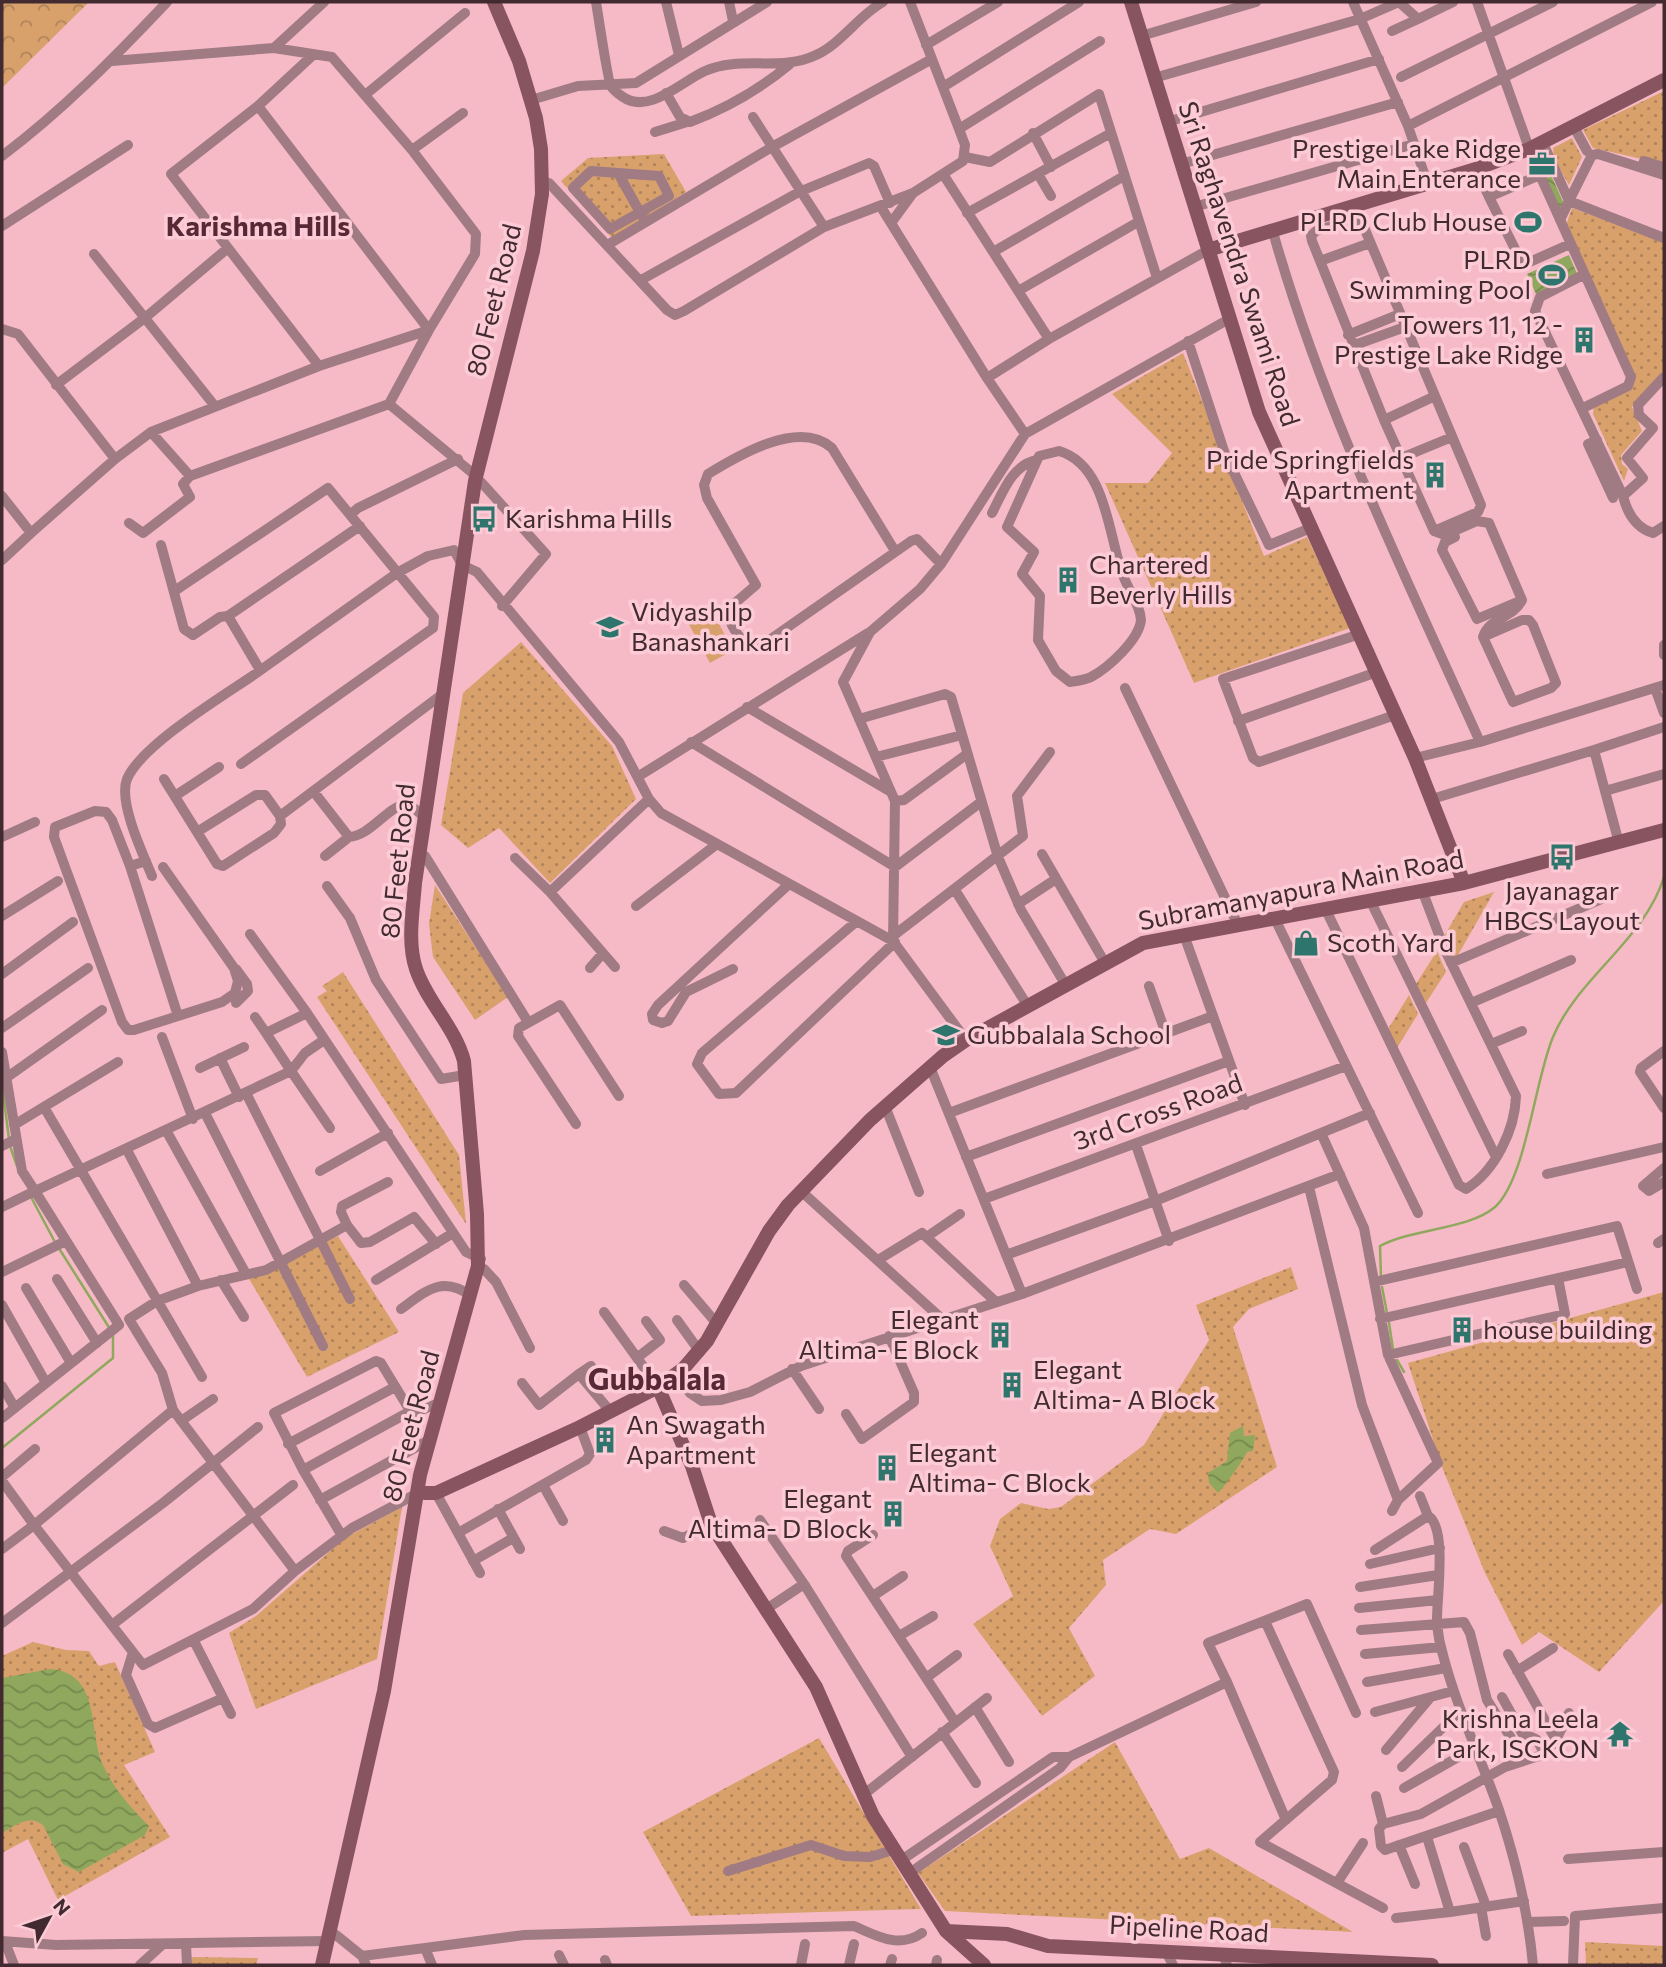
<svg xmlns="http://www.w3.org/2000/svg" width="1666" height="1967" font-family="Commissioner,sans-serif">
	<defs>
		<pattern id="green-dots" width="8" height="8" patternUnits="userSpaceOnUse" patternTransform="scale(1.75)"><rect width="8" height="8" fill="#d8a16c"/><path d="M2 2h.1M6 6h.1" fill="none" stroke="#b18359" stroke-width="1.8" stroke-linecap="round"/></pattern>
		<pattern id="forest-crowns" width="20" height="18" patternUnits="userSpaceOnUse" patternTransform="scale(1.75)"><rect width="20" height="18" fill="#d8a16c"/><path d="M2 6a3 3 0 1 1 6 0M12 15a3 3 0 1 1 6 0" fill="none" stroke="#b18359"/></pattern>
		<pattern id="water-waves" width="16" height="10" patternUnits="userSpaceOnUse" patternTransform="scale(1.75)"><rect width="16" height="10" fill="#8fa85d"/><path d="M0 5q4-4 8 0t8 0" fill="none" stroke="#76894d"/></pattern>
	</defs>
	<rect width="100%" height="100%" fill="#f6bac7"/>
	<path fill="url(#green-dots)" d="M1664 91V164L1593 148 1583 130Z
		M1572 138 1582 157 1569 185 1554 159 1553 148Z
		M664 154 686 192 612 238 561 181 588 158Z
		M1572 208 1664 242V370L1632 407 1642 431 1621 455 1622 464 1628 469 1624 481 1593 414 1594 406 1635 376 1566 225Z
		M1183 353 1264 556 1307 537 1350 628 1194 683 1105 483H1148L1172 453 1112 394Z
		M521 642 612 746 636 799 550 883 499 828 468 848 441 825 463 693Z
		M435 885 508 997 475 1020 433 957 429 924Z
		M1494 892 1454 962 1443 938 1464 902Z
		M1437 951 1446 972 1424 1006 1414 987Z
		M343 972 459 1155 466 1224 317 997 327 991 322 986Z
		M1409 995 1418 1014 1397 1048 1388 1029Z
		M338 1236 399 1332 307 1377 248 1277Z
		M1291 1267 1298 1289 1249 1309 1233 1327 1277 1467 1176 1534 1150 1529 1103 1560 1106 1585 1069 1628 1095 1676 1042 1716 973 1624 1013 1596 990 1546 1000 1519 1021 1503 1048 1509 1061 1507 1144 1445 1209 1340 1196 1305Z
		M1664 1292V1601L1599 1672 1539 1632 1522 1645 1485 1573 1442 1467 1408 1363Z
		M402 1507 377 1659 256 1709 229 1633 256 1616 345 1538Z
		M33 1642 66 1650 89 1651 99 1666 115 1662 155 1752 124 1765 170 1837 58 1900 28 1839 2 1853V1656Z
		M819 1738 921 1909 691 1916 643 1832Z
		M1115 1742 1180 1859 1209 1848 1353 1932 945 1911 918 1873Z
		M1585 1942 1664 1946V1965H1586Z
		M194 1957 258 1958 256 1965H180Z"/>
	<path fill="url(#forest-crowns)" d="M2 2H89L2 88Z"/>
	<path fill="#d8a16c" d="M710 607 733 650 710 663 686 619Z"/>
	<path fill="url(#water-waves)" d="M1547 166 1565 206 1559 209 1540 169Z
		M1569 255 1578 276 1536 294 1527 274Z
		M1243 1426 1244 1436 1255 1435 1253 1451 1247 1452C1246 1456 1223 1489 1218 1493L1209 1483 1208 1473 1227 1461 1230 1433Z
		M50 1669C102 1673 88 1732 103 1765 113 1788 131 1808 149 1826L145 1835 79 1872 63 1864 43 1825C29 1814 15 1826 2 1833V1678Z"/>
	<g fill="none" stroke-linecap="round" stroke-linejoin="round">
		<path stroke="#8fa85d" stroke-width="2.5" d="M2 1084 9 1139
			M10 1146 17 1166
			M31 1197 56 1244
			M60 1250 110 1329
			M1381 1277 1380 1246C1413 1228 1468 1230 1495 1207 1526 1179 1535 1079 1553 1037 1578 977 1644 941 1664 877
			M1382 1287 1387 1313
			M1389 1323 1393 1349
			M1397 1360 1404 1372
			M2 1448 113 1358V1336"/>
		<path stroke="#a07b83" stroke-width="10" d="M596 2C598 14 608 82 611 86 613 90 620 95 623 97 649 115 682 81 705 71 740 55 781 72 816 55 842 43 858 16 883 2
			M666 2 679 55
			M729 2 733 21
			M1353 2 1408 126 1427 182
			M1477 2 1534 162 1631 377 1628 386 1583 408
			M1392 31 1418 19
			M1141 36 1256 2
			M926 45 998 2
			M274 48 324 2
			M313 55 258 106 171 174 319 366
			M1401 77 1553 2
			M1154 78 1360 19 1399 2 1418 19 1453 2
			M943 87 1079 2
			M666 93 680 117 690 122C725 109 761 88 789 65
			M365 95 465 13
			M531 100 578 86 636 83 767 2
			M258 106 429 330 389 404 476 476
			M753 117 824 227
			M1167 122 1379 59
			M1408 126 1652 2
			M1574 127 1587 151
			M959 129 1100 41
			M655 132 687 122
			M1033 133 1051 167
			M1543 143 1569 201 1592 155 1598 154 1664 175
			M412 150 463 113
			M2 156C63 110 115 57 167 2
			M965 157 990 162 1099 94 1157 278
			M1181 164 1398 102
			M1642 168 1644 161 1660 166
			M1476 169 1489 197
			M591 171 659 176 669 196 610 229 573 188Z
			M618 173 642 216
			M943 174 1049 339
			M1038 174 1051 196
			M1540 175 1489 197 1523 265 1570 244
			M549 183 667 310 675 315 684 311 824 227 913 193 963 161 965 145 959 129 910 2
			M881 207 987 378 1025 434 941 564 920 589 870 632 843 682 895 801 893 941
			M1194 207 1414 144
			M967 213 1111 133
			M1560 220 1569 201 1664 238
			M891 223 913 193
			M2 226 128 145
			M1273 232C1323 409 1405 575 1480 742L1664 685
			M609 244 772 147 932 59
			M993 252 1124 176
			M94 254 214 405
			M1320 261 1370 243
			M1583 275 1540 297 1535 311 1623 496C1627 512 1636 528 1653 533L1664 526
			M641 280 799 192 869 163 874 166 890 203
			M1018 291 1138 222
			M2 329 18 334 115 459
			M1348 335 1400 314
			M1188 341 1225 454 1269 545 1313 527
			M1352 346 1405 327
			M987 378 1049 339 1208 250
			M56 385 146 317 228 248
			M1384 420 1435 396
			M151 432 190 476 389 404
			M1025 434 1229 319
			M1597 440 1588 444 1613 498
			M1059 451C1107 465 1108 536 1123 575 1128 590 1140 604 1141 620 1139 640 1108 668 1091 677 1085 680 1077 681 1070 682L1056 671 1038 640 1040 596 1022 574 1034 552 1007 527 1039 456Z
			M1401 458 1452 437
			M481 482 546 554 502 606
			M2 496 31 533 115 459 151 432 319 366 429 330 475 254 476 234 412 150 332 57 274 48 112 61
			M1623 496 1643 478 1627 458 1653 428 1639 415 1638 405 1664 377
			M992 513C1003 492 1012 465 1037 460
			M350 515 358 508 458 459
			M129 523 143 533 190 497 183 484 190 476
			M1489 523 1522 600
			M1434 531 1478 512 1481 505 1363 225 1353 219 1316 231 1311 236 1312 241 1384 420 1434 531 1445 535 1477 521 1489 523
			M1455 537 1445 542 1442 550 1477 619 1522 600
			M161 545 184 629 193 635 220 617 228 616 260 670
			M895 551 832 448C799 419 739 455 708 474L704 485 707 498 756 585 728 609C729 626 738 637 751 647L765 643 911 541 917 539 941 564
			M2 560 31 533
			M176 590 328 488 434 617 433 628 241 764
			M228 616 360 526
			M1522 620H1529L1533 625 1556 683 1551 688 1513 702 1483 637Z
			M1360 634 1223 679 1253 758 1259 762 1395 715
			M1483 637C1489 617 1513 619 1522 600
			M1664 645V655
			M1125 688 1238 925
			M1655 688 1664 713
			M747 707 891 792
			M859 719 945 694 951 697 998 857 1021 910 1065 984
			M1238 721 1377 672
			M691 742 895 867 981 802
			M1594 750 1664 727
			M876 757 962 735
			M1415 758 1480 742
			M639 776 868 633
			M164 779 217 864 223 866 274 833 281 824 280 816 444 693
			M1605 791 1664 774
			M314 792 349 837C370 836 386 808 407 803L425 817
			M175 796 219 767
			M1432 799 1594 750 1619 843
			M895 801 904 800 967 754
			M197 832 256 795H265L280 816
			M2 837 35 822
			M1042 854 1105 963
			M325 856 349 837
			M425 856 528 1022
			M515 858 550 892
			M130 866 178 1016 134 1030H128L122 1022 54 837 55 827 95 811 106 812 112 820 130 866 146 861
			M163 867 234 968 238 981 235 993 222 1002 178 1016
			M152 876C143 854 118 802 127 779 142 744 225 695 258 672 304 639 351 606 397 573L428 556 454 550 462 565 477 572 619 742 649 799 661 813 893 941 966 1040
			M327 886 350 918 376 980 441 1079 465 1075
			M955 890 1027 1005
			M1370 900 1496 1157
			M1018 904 1056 879
			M636 906 717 844
			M1325 908 1459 1185 1466 1189C1495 1171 1515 1130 1516 1096L1444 948 1422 890
			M2 916 58 881
			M1275 919 1418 1213
			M857 921 702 1053 697 1064 719 1094 736 1093 895 942
			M250 934 307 1013
			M1184 935 1245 1105
			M893 936 1023 836 1017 796 1050 752
			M1451 963 1611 895
			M615 967 550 892 649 799
			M590 968 603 953
			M733 969 686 992 668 1021 662 1023 653 1020 652 1014 658 1005 789 884
			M2 974 73 922
			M1149 986 1166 1034
			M236 1003 248 991 247 984 236 969
			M1471 1003 1571 960
			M255 1017 266 1033
			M2 1028 88 968
			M162 1037 193 1119
			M324 1040 305 1053 291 1071 330 1128
			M1491 1044 1522 1031
			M1664 1051 1641 1068 1640 1072 1664 1108
			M2 1052 22 1171 35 1191 291 1071 266 1033 307 1013 466 1252 481 1259
			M220 1058 239 1097
			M930 1067 1022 1294
			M200 1068 244 1047
			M6 1078 102 1010
			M246 1093 350 1299
			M885 1106 919 1192
			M44 1107 202 1377
			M205 1113 323 1346
			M949 1113 1213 1016
			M576 1124 518 1036 519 1028 560 1005 619 1096
			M14 1125 118 1062
			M167 1132 246 1274
			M1321 1133 1364 1228 1388 1355 1438 1463 1398 1500 1392 1511
			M1136 1145 1169 1241
			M2 1146 16 1139
			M127 1150 198 1286
			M966 1157 1229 1061
			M1664 1168 1643 1186 1649 1191 1664 1182
			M320 1171 388 1133
			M1547 1174 1664 1147
			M1309 1187 1362 1405 1398 1500
			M801 1191 942 1319
			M984 1199 1346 1066
			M2 1207 35 1191 119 1325 2 1418
			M347 1225 341 1212 342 1206 388 1182
			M928 1236 960 1214
			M1658 1243 1664 1239
			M1006 1255 1155 1201 1370 1113
			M878 1260 922 1233 996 1302
			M484 1269 496 1282 530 1348
			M2 1272 66 1241
			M57 1279 97 1343
			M221 1280 244 1317
			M376 1280 453 1233
			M1374 1282 1617 1226 1637 1289
			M684 1285 718 1325
			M26 1288 71 1363
			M2 1305 46 1383
			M401 1309C426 1291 442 1275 471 1296
			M604 1312 658 1387
			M1380 1319 1628 1262
			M677 1320 700 1352
			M1388 1355 1565 1314 1558 1278
			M638 1357 660 1340 646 1321
			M591 1366 579 1374 610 1411
			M792 1369 819 1409
			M676 1374 690 1393 702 1401 721 1400 750 1392 801 1366 1022 1294 1340 1174
			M522 1383 539 1405 579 1374
			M2 1386 15 1408
			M173 1410 34 1525 143 1665 253 1609 295 1571
			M846 1414 862 1439 914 1402V1393L889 1336
			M181 1421 213 1399
			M288 1444 395 1387
			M303 1470 409 1412
			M2 1477 35 1449
			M2 1481 34 1525 2 1549
			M543 1485 563 1521
			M436 1493 480 1573
			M416 1494 352 1528 295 1571 173 1410 162 1373 129 1319 157 1301 198 1286 266 1270 347 1225 361 1243 370 1242 414 1217 436 1244
			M1420 1496 1428 1516
			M320 1500 431 1439
			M498 1509 520 1549
			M760 1520 804 1584 912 1757
			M664 1531 683 1538 711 1524
			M458 1533 586 1460 590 1454 580 1427
			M873 1535 848 1551 846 1556 955 1722
			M342 1536 303 1470 274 1413 376 1361 381 1363 412 1414 441 1402
			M1375 1550 1428 1516C1448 1527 1436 1601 1437 1624 1438 1634 1440 1645 1443 1655 1457 1709 1481 1758 1499 1810 1516 1861 1528 1912 1533 1965
			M473 1561 513 1538
			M1370 1564 1440 1548
			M1360 1587 1438 1575
			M873 1596 903 1576
			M1359 1608 1438 1600
			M765 1610 804 1584
			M1265 1621 1334 1772 1332 1780 1260 1842 1383 1908
			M2 1623 163 1503 258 1427
			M112 1625 293 1485
			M1361 1630 1464 1622 1470 1633 1487 1700 1525 1760
			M899 1636 933 1616
			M133 1652 126 1675 148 1724 155 1728 223 1698 194 1641
			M1365 1654 1441 1647
			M1508 1654 1556 1740
			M1517 1671 1553 1648
			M926 1678 957 1655
			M1227 1682 1286 1820
			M1367 1682 1446 1668
			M1502 1697 1522 1733 1536 1739 1545 1754
			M223 1698 231 1714
			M975 1707 1009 1762
			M1375 1712 1453 1691
			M942 1732 976 1783
			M1386 1750 1429 1699
			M1402 1767 1460 1711
			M1404 1788 1474 1748
			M863 1795 987 1698
			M1376 1796 1383 1824
			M1499 1811 1385 1850 1381 1846 1379 1829 1383 1824 1421 1814 1505 1767 1545 1754 1556 1740 1569 1713
			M1427 1837 1450 1912 1524 1901
			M1399 1845 1415 1884
			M1464 1847 1486 1906
			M903 1859 1053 1757H1069
			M1568 1859 1664 1852
			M728 1871 811 1845 844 1856 870 1857 896 1849
			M911 1872 1060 1768 1069 1757 1227 1682 1208 1643 1307 1604 1356 1713
			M1337 1883 1363 1843
			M1481 1907 1486 1936
			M1396 1918 1450 1912
			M1529 1922 1564 1921
			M336 1935 362 1956 366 1965
			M2 1941 56 1945 329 1941
			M5 1942 14 1965
			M186 1944 187 1965
			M425 1948 524 1935 854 1926C877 1936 899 1949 922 1933
			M1166 1952 1173 1965
			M559 1955 564 1965
			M1223 1955 1227 1965
			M362 1956 425 1948 432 1965
			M605 1960 607 1965
			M140 1965 163 1944
			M801 1965 805 1944
			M849 1965 854 1944
			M890 1965 892 1959
			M936 1965 937 1960
			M1573 1965 1575 1916 1664 1908"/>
		<path stroke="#885460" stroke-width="14" d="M1131 2 1259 412 1415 758 1464 883
			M1208 250 1476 169 1529 149 1664 80
			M658 1387 692 1466 711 1524 816 1687 873 1816 946 1931 984 1965
			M425 1493H436L580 1427 658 1387 683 1369 707 1341 769 1231 788 1205 870 1120 943 1056 966 1040 1143 943 1464 883 1664 830
			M946 1931 1007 1934 1048 1946 1432 1965
			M322 1965 384 1691 420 1475 478 1266 477 1214 464 1061C455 1027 427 1002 416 969 407 942 413 911 415 883L475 481 533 251 542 194 541 149 536 118 519 61 494 2"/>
	</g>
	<defs>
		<g id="office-bare" transform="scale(2.1)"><path d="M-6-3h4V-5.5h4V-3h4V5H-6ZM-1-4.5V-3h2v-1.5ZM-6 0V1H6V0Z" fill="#2e756d" stroke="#fccbd5" stroke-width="2.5" paint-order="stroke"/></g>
		<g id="stadium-bare" transform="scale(2.1)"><path d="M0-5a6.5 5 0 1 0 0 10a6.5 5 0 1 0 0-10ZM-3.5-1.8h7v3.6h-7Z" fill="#2e756d" stroke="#fccbd5" stroke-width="2.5" paint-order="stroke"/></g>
		<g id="building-bare" transform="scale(2.1)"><path d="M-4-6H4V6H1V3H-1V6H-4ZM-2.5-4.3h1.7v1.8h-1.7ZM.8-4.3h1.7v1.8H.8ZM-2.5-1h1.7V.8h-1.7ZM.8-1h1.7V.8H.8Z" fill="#2e756d" stroke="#fccbd5" stroke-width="2.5" paint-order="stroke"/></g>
		<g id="bus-bare" transform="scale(2.1)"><path d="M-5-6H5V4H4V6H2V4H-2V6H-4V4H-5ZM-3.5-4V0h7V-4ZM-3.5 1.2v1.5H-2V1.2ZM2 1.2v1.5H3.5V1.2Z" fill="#2e756d" stroke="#fccbd5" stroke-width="2.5" paint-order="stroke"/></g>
		<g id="school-bare" transform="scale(2.1)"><path d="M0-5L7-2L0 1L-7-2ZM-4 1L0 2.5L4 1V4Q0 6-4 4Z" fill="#2e756d" stroke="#fccbd5" stroke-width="2.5" paint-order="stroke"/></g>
		<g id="shop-bare" transform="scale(2.1)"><path d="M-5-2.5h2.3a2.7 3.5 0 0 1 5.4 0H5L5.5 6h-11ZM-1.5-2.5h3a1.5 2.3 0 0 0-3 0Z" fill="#2e756d" stroke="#fccbd5" stroke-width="2.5" paint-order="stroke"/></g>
		<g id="temple-bare" transform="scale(2.1)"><path d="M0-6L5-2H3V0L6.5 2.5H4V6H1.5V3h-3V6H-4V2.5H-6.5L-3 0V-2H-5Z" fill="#2e756d" stroke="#fccbd5" stroke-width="2.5" paint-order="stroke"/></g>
	</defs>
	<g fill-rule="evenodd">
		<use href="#office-bare" x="1542" y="164"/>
		<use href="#stadium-bare" x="1528" y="222"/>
		<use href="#stadium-bare" x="1552" y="275"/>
		<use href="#building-bare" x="1584" y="340"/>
		<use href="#building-bare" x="1435" y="475"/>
		<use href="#bus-bare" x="484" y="519"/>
		<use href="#building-bare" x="1068" y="580"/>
		<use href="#school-bare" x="610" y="627"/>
		<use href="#bus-bare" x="1562" y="857"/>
		<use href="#shop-bare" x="1306" y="943"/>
		<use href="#school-bare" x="946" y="1035"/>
		<use href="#building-bare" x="1462" y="1330"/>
		<use href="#building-bare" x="1000" y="1335"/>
		<use href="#building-bare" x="1012" y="1385"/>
		<use href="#building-bare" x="605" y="1440"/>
		<use href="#building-bare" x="887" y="1468"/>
		<use href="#building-bare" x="893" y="1514"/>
		<use href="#temple-bare" x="1620" y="1734"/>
	</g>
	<g text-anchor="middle" stroke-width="7" stroke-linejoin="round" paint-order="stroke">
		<g font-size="26" fill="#422b30" stroke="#fccbd5" text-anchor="start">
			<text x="1521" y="158" text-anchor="end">Prestige Lake Ridge<tspan x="1521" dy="30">Main Enterance</tspan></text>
			<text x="1507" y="231" text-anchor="end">PLRD Club House</text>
			<text x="1531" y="269" text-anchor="end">PLRD<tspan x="1531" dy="30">Swimming Pool</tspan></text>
			<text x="1563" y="334" text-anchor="end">Towers 11, 12 -<tspan x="1563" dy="30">Prestige Lake Ridge</tspan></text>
			<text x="1414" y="469" text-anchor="end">Pride Springfields<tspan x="1414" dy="30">Apartment</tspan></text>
			<text x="505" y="528">Karishma Hills</text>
			<text x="1089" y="574">Chartered<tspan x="1089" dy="30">Beverly Hills</tspan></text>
			<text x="631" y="621">Vidyashilp<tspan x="631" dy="30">Banashankari</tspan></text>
			<text x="1562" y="900" text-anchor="middle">Jayanagar<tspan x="1562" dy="30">HBCS Layout</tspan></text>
			<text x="1327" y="952">Scoth Yard</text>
			<text x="967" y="1044">Gubbalala School</text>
			<text x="979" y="1329" text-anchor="end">Elegant<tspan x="979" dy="30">Altima- E Block</tspan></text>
			<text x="1483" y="1339">house building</text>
			<text x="1033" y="1379">Elegant<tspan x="1033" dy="30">Altima- A Block</tspan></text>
			<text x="626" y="1434">An Swagath<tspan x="626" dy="30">Apartment</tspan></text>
			<text x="908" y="1462">Elegant<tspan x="908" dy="30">Altima- C Block</tspan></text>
			<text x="872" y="1508" text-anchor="end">Elegant<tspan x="872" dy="30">Altima- D Block</tspan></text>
			<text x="1599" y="1728" text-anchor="end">Krishna Leela<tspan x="1599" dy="30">Park, ISCKON</tspan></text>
		</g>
		<g font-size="26" fill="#422b30" stroke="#fccbd5">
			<text transform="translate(1239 264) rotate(72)" y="9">Sri Raghavendra Swami Road</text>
			<text transform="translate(494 300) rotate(-76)" y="9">80 Feet Road</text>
			<text transform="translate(398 861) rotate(-84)" y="9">80 Feet Road</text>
			<text transform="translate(1301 890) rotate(-11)" y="9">Subramanyapura Main Road</text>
			<text transform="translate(1158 1112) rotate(-20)" y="9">3rd Cross Road</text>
			<text transform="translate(411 1426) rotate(-75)" y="9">80 Feet Road</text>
			<text transform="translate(1189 1929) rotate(3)" y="9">Pipeline Road</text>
		</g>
		<g font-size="28" font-weight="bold" fill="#572835" stroke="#fccbd5">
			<text x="258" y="236">Karishma Hills</text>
		</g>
		<g font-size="30" font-weight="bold" fill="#572835" stroke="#fccbd5">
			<text x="657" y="1390">Gubbalala</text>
		</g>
	</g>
	<rect width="1666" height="1967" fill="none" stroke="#422b30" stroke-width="7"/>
	<g transform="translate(49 1918) rotate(50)" stroke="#fccbd5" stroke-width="5" paint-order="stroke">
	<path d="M0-5L12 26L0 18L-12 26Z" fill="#422b30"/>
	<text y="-10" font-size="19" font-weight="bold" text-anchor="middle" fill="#422b30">N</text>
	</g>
</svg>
